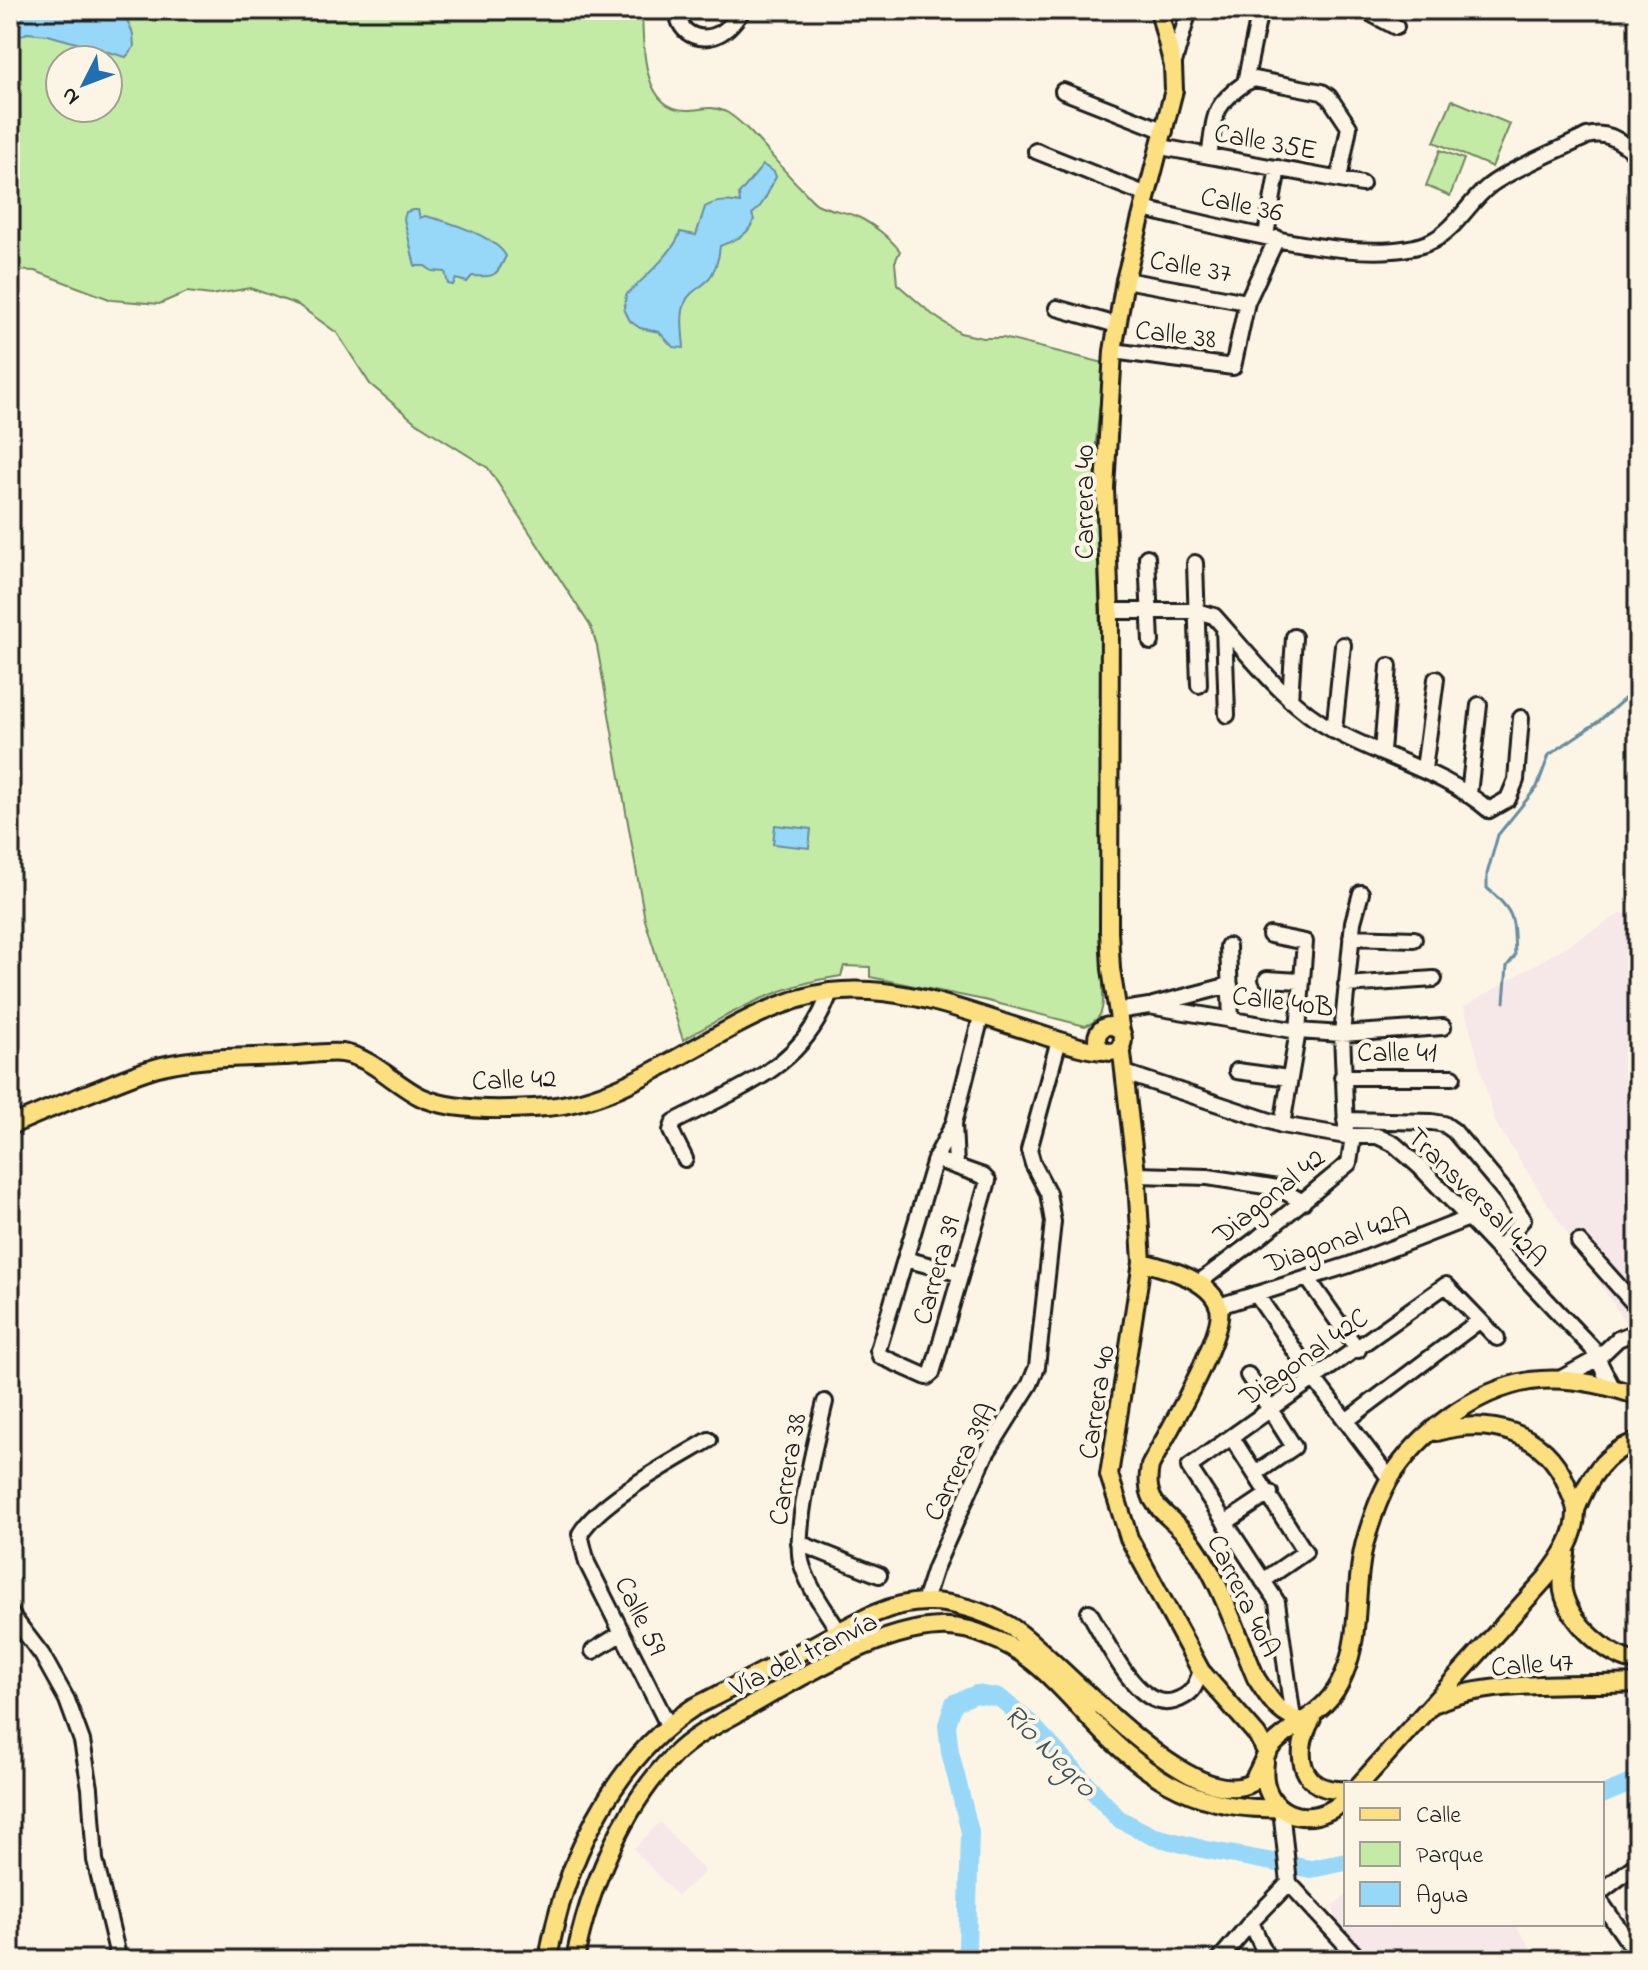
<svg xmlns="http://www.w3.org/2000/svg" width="1648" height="1970" font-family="'Indie Flower',sans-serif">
	<rect width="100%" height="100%" fill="#fcf5e5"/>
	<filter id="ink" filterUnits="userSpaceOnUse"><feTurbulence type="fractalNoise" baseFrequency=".0125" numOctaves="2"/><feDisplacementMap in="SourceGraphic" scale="16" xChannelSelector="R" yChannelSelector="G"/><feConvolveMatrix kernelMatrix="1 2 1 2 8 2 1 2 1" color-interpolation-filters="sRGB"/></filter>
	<g filter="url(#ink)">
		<path fill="#f6e7e8" d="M1622 913 1638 917V1342L1495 1122 1464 1007Z
			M660 1822 705 1872 677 1896 634 1849Z
			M1346 1895V1924H1514L1540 1960 1532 1953 1528 1960H1373L1337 1921 1333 1906Z"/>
		<path fill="#c4eba5" stroke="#708460" stroke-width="2" fill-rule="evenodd" d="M10 10H642C643 41 641 111 687 110 703 110 712 104 728 113 753 129 777 165 800 187 805 192 811 200 817 204 830 211 846 211 858 217 873 224 890 238 900 251L895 262 897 284 933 315 960 333 983 338H1003L1104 363 1095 452 1101 671 1103 998C1103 1013 1099 1021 1085 1026L984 1000 870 977V967L844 966 841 976C782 984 734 1010 683 1040L645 920 597 646 591 627 488 468 415 422 370 384 337 333 298 305 250 288 211 295 187 292 159 304 112 300 35 271 10 270ZM60 60H108V108H60Z
			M1452 100 1510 124 1492 167 1434 142Z
			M1440 150 1464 159 1450 196 1426 186Z"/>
		<path fill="#97d8f8" stroke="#668da0" stroke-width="2" d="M10 10H123L133 34 134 47 126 57 48 35 27 33 10 41Z
			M763 165 774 172 776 177C769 189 764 206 752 214L754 220C746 238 736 239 720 246 719 258 715 272 707 281 699 289 689 292 685 303 680 317 683 333 684 348L673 347 659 332 640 328 630 321 624 309 626 295C640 282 677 249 680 232L696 235 705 207C717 200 727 201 740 203L739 194Z
			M412 210H418L420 218 425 216C447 221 495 236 506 256 496 277 495 277 472 276L467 282 456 279 453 285 448 284 445 272 432 271 425 266H415L404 219 406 212Z
			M775 825 811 829 809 848 773 844Z"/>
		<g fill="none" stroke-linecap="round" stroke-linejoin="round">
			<path stroke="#668da0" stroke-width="3" d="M1504 1002 1507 966 1515 956C1513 918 1517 914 1487 888V874L1498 835 1537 787 1549 755 1599 721 1638 687"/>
			<path stroke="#97d8f8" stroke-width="18" d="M1602 1795 1638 1780
				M964 1960 967 1948 970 1832 950 1752 947 1725 954 1703 976 1694 1000 1698 1031 1724 1119 1819 1152 1836 1202 1849 1311 1869 1346 1862"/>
			<g stroke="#1c1c1c" stroke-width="20">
				<path id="minor" d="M678 10C677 37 706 45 725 30 732 25 738 16 743 10
					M1364 10 1396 27
					M1173 66 1189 10
					M1245 83 1254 79 1322 92 1329 97 1349 127 1339 179
					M1063 91 1165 131
					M1161 147 1362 184
					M1036 151 1147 195
					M1209 156C1216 116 1210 108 1245 83L1260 10
					M1143 209C1212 224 1370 271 1432 241 1456 229 1468 203 1489 186 1511 169 1560 150 1587 136 1609 130 1620 142 1638 154
					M1266 235 1278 168
					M1125 280 1247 302
					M1057 308 1117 325
					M1113 351 1233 367 1247 302 1277 238
					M1147 557 1151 642
					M1195 563 1199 685
					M1110 611H1197L1214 616C1251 657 1286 705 1335 731 1386 759 1443 771 1489 810L1508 799 1516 780 1521 718
					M1224 627 1227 715
					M1290 700 1294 637
					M1334 731 1343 645
					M1382 751 1389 666
					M1424 769 1436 679
					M1469 794 1479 705
					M1270 935 1305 942 1298 1031 1282 1125
					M1351 937 1414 939
					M1228 946 1231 1020
					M1267 979 1300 981
					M1346 985 1434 979
					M1153 1005 1230 985
					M1117 1011 1149 1006 1298 1031 1342 1034 1443 1027
					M1237 1071 1289 1078
					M1125 1073 1282 1125 1346 1136H1377L1394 1144 1420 1167 1592 1348 1612 1387
					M1342 1077H1453
					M1345 1120 1432 1122 1444 1124 1454 1131 1507 1194 1523 1219 1498 1250
					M954 1123 956 1166
					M1346 1127 1342 1034 1353 922 1361 893
					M685 1159 671 1131 674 1122C740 1087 804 1068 830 992
					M935 1159 983 1176 988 1181 932 1373 927 1377 880 1356 878 1350 935 1159 954 1123 981 1017
					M1137 1175 1208 1177 1278 1188 1303 1202
					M1579 1242 1638 1308
					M905 1259 961 1274
					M1308 1279 1358 1350
					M1198 1283 1258 1238 1349 1163 1353 1136
					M1256 1294 1315 1380 1390 1479
					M1219 1306 1349 1265 1469 1218
					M1248 1375 1294 1447 1256 1473
					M1560 1379 1598 1358 1618 1339 1638 1331
					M825 1402C816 1439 794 1526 801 1561 807 1586 826 1610 839 1632
					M1346 1421 1479 1321
					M1232 1438 1305 1552 1263 1581
					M1225 1523 1270 1493
					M799 1543 879 1575
					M924 1602 935 1568 986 1454 1030 1384 1037 1367 1053 1222 1048 1193 1033 1164 1029 1150 1059 1040
					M1089 1612C1105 1638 1137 1712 1174 1701 1192 1695 1195 1688 1201 1671
					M10 1613 42 1655 67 1700 82 1741 90 1788 95 1860 119 1960
					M593 1651 622 1633
					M1293 1719 1277 1602 1189 1467 1446 1285 1497 1338
					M668 1725 587 1563 580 1534C600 1500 674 1461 709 1440
					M1281 1809 1289 1883 1360 1960
					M1602 1891 1638 1863
					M1602 1904 1638 1956
					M1251 1922 1268 1960
					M1219 1960 1251 1922 1289 1883"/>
			</g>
			<g stroke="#1c1c1c" stroke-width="22">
				<path id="major" d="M1097 1039a13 13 0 1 1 26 0a13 13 0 1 1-26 0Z
					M1121 1032 1111 969 1109 931 1110 611 1105 488 1113 351 1125 280 1174 90 1173 66 1159 10
					M1121 1045 1137 1182 1142 1262 1109 1475 1129 1538 1201 1671 1257 1735 1267 1753
					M10 1126C38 1113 66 1102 94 1091 116 1082 138 1072 162 1066 200 1057 242 1058 282 1056 301 1056 323 1051 342 1053 372 1057 394 1084 421 1097 454 1112 510 1110 546 1107 648 1099 729 1006 830 992 899 983 971 1013 1035 1033 1059 1040 1081 1050 1105 1051
					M1142 1262C1166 1268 1212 1280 1219 1308 1226 1334 1164 1439 1150 1466 1142 1507 1167 1511 1188 1537 1218 1573 1237 1634 1256 1678 1268 1697 1281 1719 1305 1721
					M1576 1510C1588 1478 1605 1452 1638 1441
					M1566 1553C1564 1566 1561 1578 1563 1591 1569 1622 1608 1657 1638 1662
					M1436 1703C1487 1679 1580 1686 1638 1683
					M1312 1719C1292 1753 1300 1793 1346 1790
					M1265 1762C1258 1815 1310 1833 1346 1799
					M1360 1784 1546 1578C1561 1558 1576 1538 1576 1512 1576 1503 1569 1492 1566 1483 1544 1431 1488 1417 1437 1432
					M548 1960C563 1865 612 1761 694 1707 732 1688 770 1668 808 1648 845 1629 884 1602 926 1602 952 1601 986 1612 1008 1625 1059 1655 1187 1816 1251 1783 1260 1772 1262 1757 1272 1746 1298 1719 1328 1714 1344 1674 1362 1632 1353 1586 1365 1542 1371 1521 1378 1499 1389 1480 1418 1433 1475 1390 1530 1381 1566 1376 1604 1384 1638 1396
					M575 1960C587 1892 624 1804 674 1755 694 1735 720 1723 745 1709 798 1679 878 1629 939 1627 957 1626 976 1631 992 1638 1028 1651 1056 1682 1081 1709 1137 1771 1192 1812 1279 1808"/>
			</g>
			<use href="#minor" stroke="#fcf5e5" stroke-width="14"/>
			<use href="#major" stroke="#fce080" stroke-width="16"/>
		</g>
	</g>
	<g text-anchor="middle" stroke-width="8" stroke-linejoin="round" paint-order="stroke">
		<g font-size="28" fill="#1c1c1c" stroke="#fcf5e5">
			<text transform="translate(1266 140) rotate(10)" y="10">Calle 35E</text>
			<text transform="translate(1242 203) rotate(12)" y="10">Calle 36</text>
			<text transform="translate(1191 265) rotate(10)" y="10">Calle 37</text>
			<text transform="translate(1176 333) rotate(7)" y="10">Calle 38</text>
			<text transform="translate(1083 502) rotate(-90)" y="10">Carrera 40</text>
			<text transform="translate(1283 1000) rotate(7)" y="10">Calle 40B</text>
			<text x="1397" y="1061">Calle 41</text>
			<text transform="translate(514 1078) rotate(-2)" y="10">Calle 42</text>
			<text transform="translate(1268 1195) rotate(-39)" y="10">Diagonal 42</text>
			<text transform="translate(1478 1196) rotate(45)" y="10">Transversal 42A</text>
			<text transform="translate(1337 1239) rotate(-19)" y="10">Diagonal 42A</text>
			<text transform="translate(935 1270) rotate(-74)" y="10">Carrera 39</text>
			<text transform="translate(1303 1356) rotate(-35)" y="10">Diagonal 42C</text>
			<text transform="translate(1095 1402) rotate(-81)" y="10">Carrera 40</text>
			<text transform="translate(959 1461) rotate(-63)" y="10">Carrera 39A</text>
			<text transform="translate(786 1469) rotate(-80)" y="10">Carrera 38</text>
			<text transform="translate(1245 1595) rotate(64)" y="10">Carrera 40A</text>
			<text transform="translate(642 1615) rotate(64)" y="10">Calle 59</text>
			<text transform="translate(803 1653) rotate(-26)" y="10">Vía del tranvía</text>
			<text transform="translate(1532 1663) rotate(-4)" y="10">Calle 47</text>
		</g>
		<g font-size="30" font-style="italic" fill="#41545e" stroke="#fcf5e5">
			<text transform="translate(1051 1750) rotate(45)" y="10">Río Negro</text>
		</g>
	</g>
	<rect width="1648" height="1970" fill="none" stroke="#fcf5e5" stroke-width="40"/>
	<rect x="20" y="20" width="1608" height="1930" fill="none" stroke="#1c1c1c" stroke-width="3" filter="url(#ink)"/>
	<rect x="1344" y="1782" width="260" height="144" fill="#fcf5e5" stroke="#a29e95" stroke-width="2"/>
	<rect x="1360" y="1808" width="40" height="12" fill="#fce080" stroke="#a29e95" stroke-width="2"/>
	<text x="1416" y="1822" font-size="24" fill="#1c1c1c">Calle</text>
	<rect x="1360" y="1842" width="40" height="24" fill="#c4eba5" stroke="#a29e95" stroke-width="2"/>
	<text x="1416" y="1862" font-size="24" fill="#1c1c1c">Parque</text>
	<rect x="1360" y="1882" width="40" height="24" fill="#97d8f8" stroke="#a29e95" stroke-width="2"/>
	<text x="1416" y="1902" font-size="24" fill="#1c1c1c">Agua</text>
	<g transform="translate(84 84) rotate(228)"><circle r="38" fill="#fcf5e5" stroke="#a29e95" stroke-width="2"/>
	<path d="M0-6L14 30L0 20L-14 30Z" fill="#1f6fb2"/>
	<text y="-12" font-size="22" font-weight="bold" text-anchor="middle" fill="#1c1c1c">N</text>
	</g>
</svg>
